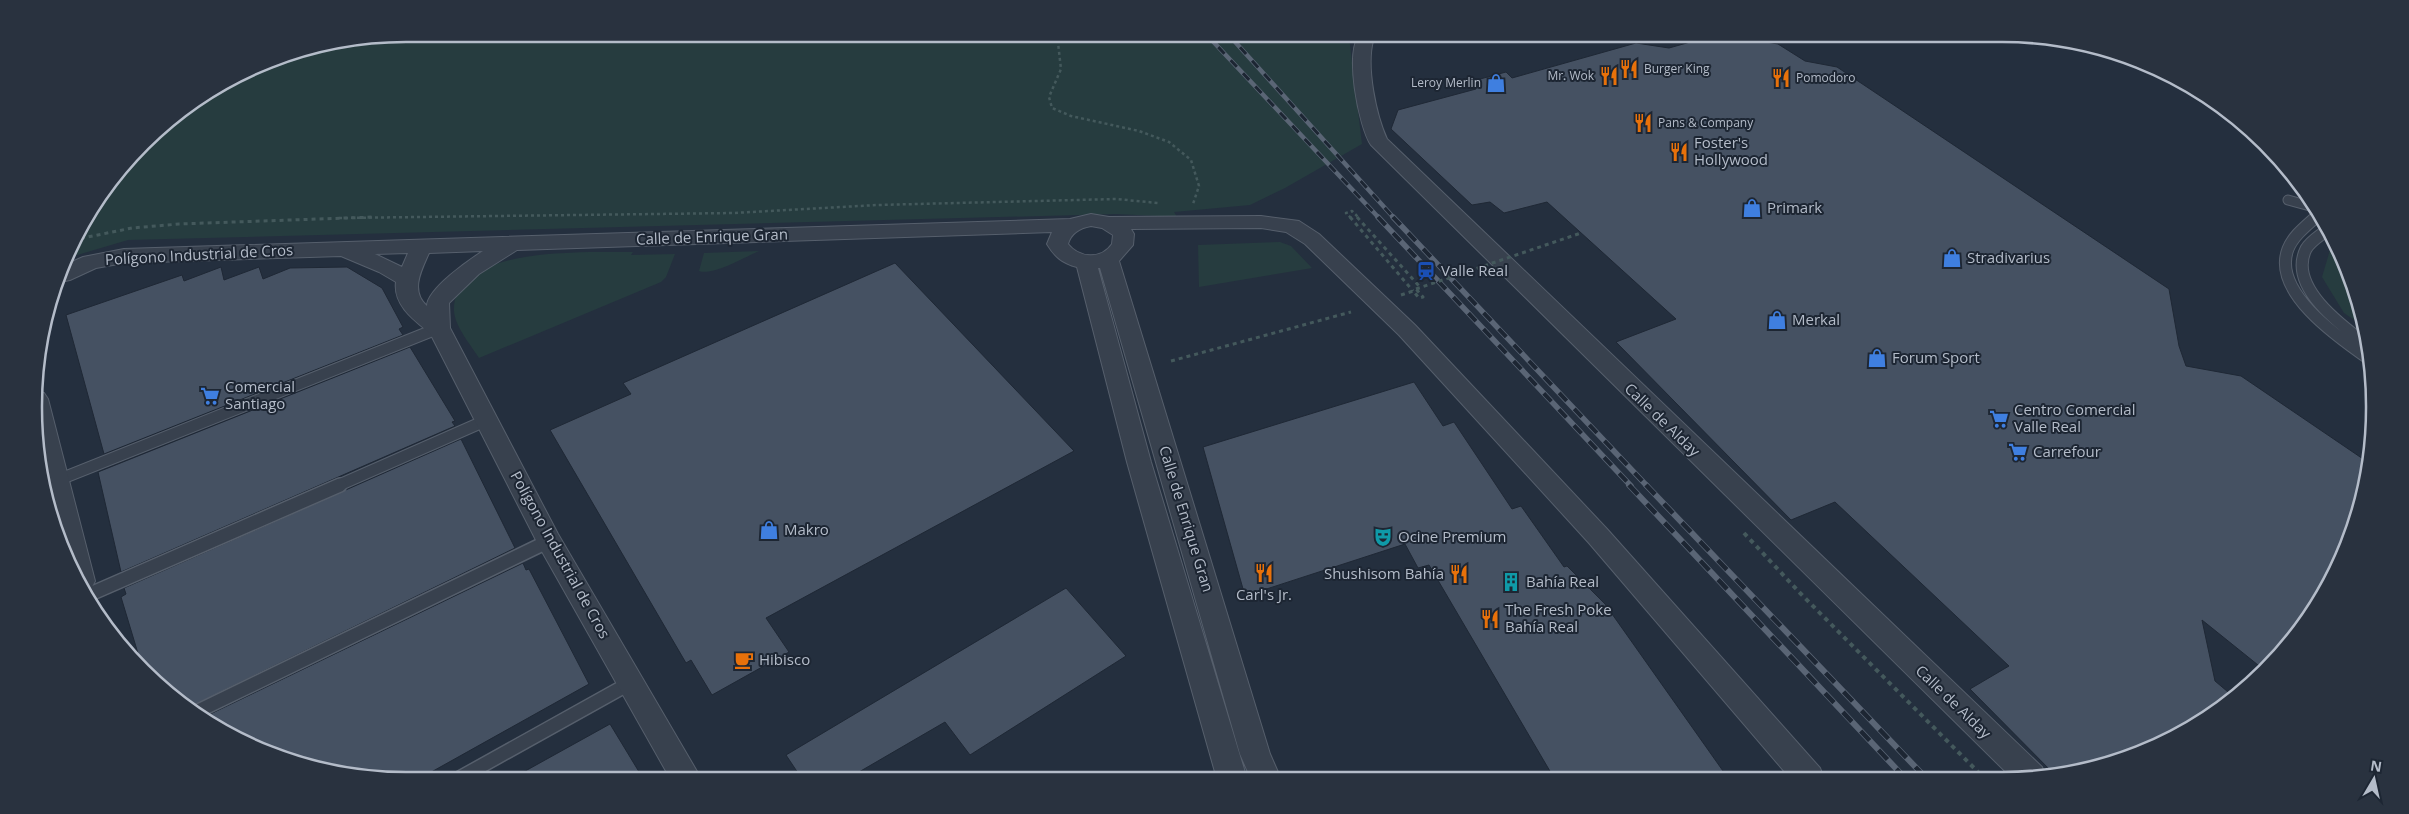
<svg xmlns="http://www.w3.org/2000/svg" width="2409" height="814" font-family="'Open Sans',sans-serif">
	<rect width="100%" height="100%" fill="#242f3e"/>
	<path fill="#263c3f" d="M407 34H1354L1349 37 1362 144 1285 188 1250 205 1174 212 1177 217 1116 214 128 240 67 258 72 242 111 180 161 127 264 62 334 41Z
		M1280 242 1291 246 1312 268 1199 287 1198 245Z
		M2336 244 2355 287 2365 327 2344 313 2322 277 2330 250Z
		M759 251C745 257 713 276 699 271L704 253Z
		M633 252 631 255 675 254 666 277 661 282 479 358C471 345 455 327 454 311 452 244 590 253 633 252Z"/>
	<path fill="#455162" stroke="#1f2835" d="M1719 34 1778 44 1805 61 1837 67 2169 289 2179 346 2186 366 2241 376 2369 463 2363 503 2325 594 2263 669 2202 620 2215 681 2234 697 2167 742 2056 776 1970 689 2009 666 1835 502 1791 520 1616 342 1676 319 1547 202 1504 213 1490 202 1472 205 1391 129 1398 110 1476 89 1469 82 1506 72 1512 78 1636 43 1669 48Z
		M895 263 1074 451 766 618 789 652 712 695 691 660 686 663 550 430 631 394 623 383Z
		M221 267 224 280 259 267 263 279 290 268 347 267 382 288 403 327 399 329 403 335 104 454 66 315 182 275 184 281Z
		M410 347 455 421 452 422 455 426 121 572 98 472Z
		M1414 382 1443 426 1454 422 1512 509 1521 506 1564 567 1567 566 1605 604 1728 778H1554L1429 565 1418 568 1405 544 1245 596 1203 447Z
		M461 439 515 548 188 708 143 670 121 597 126 594 124 588Z
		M523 563 526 570 529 569 589 684 417 780 311 768 202 718Z
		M1066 588 1126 656 970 755 945 722 859 772 864 779H802L786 755Z
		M610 724 644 780H509Z"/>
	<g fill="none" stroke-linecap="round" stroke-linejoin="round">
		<g stroke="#565f6c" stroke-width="11">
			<path id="lane-far2" d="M2288 200 2310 206 2320 213
				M2314 218 2320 213"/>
		</g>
		<g stroke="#565f6c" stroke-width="13">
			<path id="lane-far1" d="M2316 217C2306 226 2293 236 2288 249 2271 293 2342 340 2372 361
				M2329 228C2322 235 2311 240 2306 249 2287 287 2343 327 2369 346
				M58 480 439 328
				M337 486 487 420"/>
		</g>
		<g stroke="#565f6c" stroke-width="16">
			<path id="lane" d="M88 595 340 485
				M194 713 549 541
				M456 780 632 682"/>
		</g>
		<g stroke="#565f6c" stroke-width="2">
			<path id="street" d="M1361 34H1382L1373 41C1366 67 1376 115 1387 139L2042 767 2046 777H2011L1371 145C1359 128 1343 47 1361 34Z
				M1091 214 1109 217 1261 216 1299 221 1319 234 1415 325 1607 529 1820 768 1824 778H1790L1589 543 1399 335 1305 244 1286 232 1261 228 1131 229 1134 234 1133 245 1119 261 1270 754 1281 779H1251L1240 754 1100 268H1098L1151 462 1247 779H1217L1127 462 1077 267C1062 263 1055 257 1047 244L1052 232 517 250 479 274 449 303 450 328 558 534 702 780H671L540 548 430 333C414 320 393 305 396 282L379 272 341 256 124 263 96 268 70 280 60 282 65 265 83 257 124 249 1070 219ZM1091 226 1102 228 1113 235 1112 244C1101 260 1079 258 1068 244 1071 233 1080 228 1091 226ZM483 251C469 260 427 289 427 306 410 291 421 271 429 253ZM408 253 402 267 375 254Z
				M36 391 44 393 48 399 95 581 91 589 86 591 55 523 35 432Z"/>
		</g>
		<path stroke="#44595c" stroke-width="2.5" stroke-dasharray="3 3" stroke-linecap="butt" d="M1057 34 1061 69 1049 97 1052 108 1071 116 1139 131 1169 142 1191 160 1199 186 1193 204
			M339 218 734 213 877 205 1116 199 1158 203
			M1351 218 1346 213 1352 211 1359 218"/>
		<path stroke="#44595c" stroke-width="3" stroke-dasharray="4 4" stroke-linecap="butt" d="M1350 217 1413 291
			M1357 217 1420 287
			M73 240 132 228 179 224 374 217
			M1401 295 1413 291 1419 298 1423 297 1416 289
			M1171 361 1351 312"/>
		<path stroke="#44595c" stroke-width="4" stroke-dasharray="4.5 4.5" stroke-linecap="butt" d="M1744 533 1800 593 1983 777"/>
		<use href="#lane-far2" stroke="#38414e" stroke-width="9"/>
		<use href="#lane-far1" stroke="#38414e" stroke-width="11"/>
		<use href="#lane" stroke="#38414e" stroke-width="13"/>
		<use href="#street" fill="#38414e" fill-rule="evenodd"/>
		<g stroke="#5a6575" stroke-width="4.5">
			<path id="rail-far2" d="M1206 34 1379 218
				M1228 34 1394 218"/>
		</g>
		<g stroke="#5a6575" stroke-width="5.5">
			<path id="rail-far1" d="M1378 217 1631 486
				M1393 217 1647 486"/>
		</g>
		<g stroke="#5a6575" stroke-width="6">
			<path id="rail" d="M1629 485 1904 777
				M1646 485 1925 777"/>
		</g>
		<use href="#rail-far2" stroke="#1d2633" stroke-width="3" stroke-dasharray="9" stroke-linecap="butt"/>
		<use href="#rail-far1" stroke="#1d2633" stroke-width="4" stroke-dasharray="11" stroke-linecap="butt"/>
		<use href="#rail" stroke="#1d2633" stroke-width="4.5" stroke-dasharray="13" stroke-linecap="butt"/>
		<path stroke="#44595c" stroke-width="3" stroke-dasharray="4 4" stroke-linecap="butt" d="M1416 289 1581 233"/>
	</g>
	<defs>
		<g id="restaurant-bare" transform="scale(1.5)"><path d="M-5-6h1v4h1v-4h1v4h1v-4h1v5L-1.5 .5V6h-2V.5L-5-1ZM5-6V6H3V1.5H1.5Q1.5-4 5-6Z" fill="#e8710a" stroke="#1d2633" stroke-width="2.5" paint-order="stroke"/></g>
		<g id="shop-bare" transform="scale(1.5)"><path d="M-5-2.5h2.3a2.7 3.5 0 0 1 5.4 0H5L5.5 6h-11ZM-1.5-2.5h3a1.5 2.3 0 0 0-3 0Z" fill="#3f7fe0" stroke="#1d2633" stroke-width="2.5" paint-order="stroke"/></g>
		<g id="station-bare" transform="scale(1.5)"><path d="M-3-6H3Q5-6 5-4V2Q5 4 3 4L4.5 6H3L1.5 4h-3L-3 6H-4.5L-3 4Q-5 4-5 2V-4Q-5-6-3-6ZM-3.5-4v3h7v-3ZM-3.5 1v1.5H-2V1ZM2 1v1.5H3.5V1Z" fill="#1a4fb4" stroke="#1d2633" stroke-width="2.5" paint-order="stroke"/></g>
		<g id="supermarket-bare" transform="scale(1.5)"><path d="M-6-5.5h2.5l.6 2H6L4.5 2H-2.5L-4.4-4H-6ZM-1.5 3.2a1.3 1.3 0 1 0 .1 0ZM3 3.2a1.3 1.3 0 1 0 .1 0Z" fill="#3f7fe0" stroke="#1d2633" stroke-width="2.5" paint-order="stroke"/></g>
		<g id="theatre-bare" transform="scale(1.5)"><path d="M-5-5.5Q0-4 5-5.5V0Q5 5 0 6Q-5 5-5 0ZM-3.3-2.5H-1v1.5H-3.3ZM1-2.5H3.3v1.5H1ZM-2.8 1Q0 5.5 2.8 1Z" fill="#0f9aa8" stroke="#1d2633" stroke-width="2.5" paint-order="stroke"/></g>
		<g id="building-bare" transform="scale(1.5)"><path d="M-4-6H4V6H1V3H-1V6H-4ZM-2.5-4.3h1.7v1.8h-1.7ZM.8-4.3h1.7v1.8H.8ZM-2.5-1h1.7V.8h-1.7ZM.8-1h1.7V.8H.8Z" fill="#0f9aa8" stroke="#1d2633" stroke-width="2.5" paint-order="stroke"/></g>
		<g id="cafe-bare" transform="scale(1.5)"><path d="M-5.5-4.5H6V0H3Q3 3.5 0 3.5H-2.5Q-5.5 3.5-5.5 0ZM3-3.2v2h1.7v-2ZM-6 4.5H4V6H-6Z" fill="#e8710a" stroke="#1d2633" stroke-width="2.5" paint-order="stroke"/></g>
	</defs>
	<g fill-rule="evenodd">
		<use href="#restaurant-bare" x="1629" y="69"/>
		<use href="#restaurant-bare" x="1609" y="76"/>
		<use href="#restaurant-bare" x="1781" y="78"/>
		<use href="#shop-bare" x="1496" y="83"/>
		<use href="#restaurant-bare" x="1643" y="123"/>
		<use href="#restaurant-bare" x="1679" y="152"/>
		<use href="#shop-bare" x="1752" y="208"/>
		<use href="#shop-bare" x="1952" y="258"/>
		<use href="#station-bare" x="1426" y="271"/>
		<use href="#shop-bare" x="1777" y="320"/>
		<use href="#shop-bare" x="1877" y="358"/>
		<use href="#supermarket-bare" x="210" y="396"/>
		<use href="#supermarket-bare" x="1999" y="419"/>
		<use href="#supermarket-bare" x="2018" y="452"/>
		<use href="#shop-bare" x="769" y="530"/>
		<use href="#theatre-bare" x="1383" y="537"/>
		<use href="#restaurant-bare" x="1264" y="573"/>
		<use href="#restaurant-bare" x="1459" y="574"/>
		<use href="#building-bare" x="1511" y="582"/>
		<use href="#restaurant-bare" x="1490" y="619"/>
		<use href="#cafe-bare" x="744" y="660"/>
	</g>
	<g text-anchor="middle" stroke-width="4" stroke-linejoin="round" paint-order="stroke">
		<g font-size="12" fill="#b4bcc9" stroke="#1d2633" text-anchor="start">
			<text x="1644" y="73">Burger King</text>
			<text x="1594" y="80" text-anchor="end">Mr. Wok</text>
			<text x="1796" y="82">Pomodoro</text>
			<text x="1481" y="87" text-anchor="end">Leroy Merlin</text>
			<text x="1658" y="127">Pans &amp; Company</text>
		</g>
		<g font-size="15" fill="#b4bcc9" stroke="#1d2633" text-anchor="start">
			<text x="1694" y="148">Foster's<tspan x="1694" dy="17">Hollywood</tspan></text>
			<text x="1767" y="213">Primark</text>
			<text x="1967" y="263">Stradivarius</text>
			<text x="1441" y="276">Valle Real</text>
			<text x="1792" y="325">Merkal</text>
			<text x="1892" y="363">Forum Sport</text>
			<text x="225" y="392">Comercial<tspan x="225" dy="17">Santiago</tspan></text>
			<text x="2014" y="415">Centro Comercial<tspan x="2014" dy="17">Valle Real</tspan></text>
			<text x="2033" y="457">Carrefour</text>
			<text x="784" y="535">Makro</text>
			<text x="1398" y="542">Ocine Premium</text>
			<text x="1444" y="579" text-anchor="end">Shushisom Bahía</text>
			<text x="1526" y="587">Bahía Real</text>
			<text x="1264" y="600" text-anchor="middle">Carl's Jr.</text>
			<text x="1505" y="615">The Fresh Poke<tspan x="1505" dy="17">Bahía Real</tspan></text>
			<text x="759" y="665">Hibisco</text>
		</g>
		<g font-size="15" fill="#b4bcc9" stroke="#1d2633">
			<text transform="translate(712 237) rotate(-2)" y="5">Calle de Enrique Gran</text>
			<text transform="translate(199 255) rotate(-3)" y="5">Polígono Industrial de Cros</text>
			<text transform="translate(1662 420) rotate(44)" y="5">Calle de Alday</text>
			<text transform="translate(1186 519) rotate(73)" y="5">Calle de Enrique Gran</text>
			<text transform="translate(560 555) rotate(61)" y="5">Polígono Industrial de Cros</text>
			<text transform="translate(1953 702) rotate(44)" y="5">Calle de Alday</text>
		</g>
	</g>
	<path d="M0 0H2409V814H0ZM406 42H2002A364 364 0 0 1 2366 406V408A364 364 0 0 1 2002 772H406A364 364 0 0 1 42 408V406A364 364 0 0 1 406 42Z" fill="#29323f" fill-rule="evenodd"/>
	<path fill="none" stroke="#b4bcc9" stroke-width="2.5" d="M406 42H2002A364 364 0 0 1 2366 406V408A364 364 0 0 1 2002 772H406A364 364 0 0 1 42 408V406A364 364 0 0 1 406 42Z"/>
	<g transform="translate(2374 779) rotate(9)" stroke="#1d2633" stroke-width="4" paint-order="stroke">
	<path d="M0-4L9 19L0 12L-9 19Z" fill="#b4bcc9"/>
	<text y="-8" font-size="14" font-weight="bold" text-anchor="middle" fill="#b4bcc9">N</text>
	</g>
</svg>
